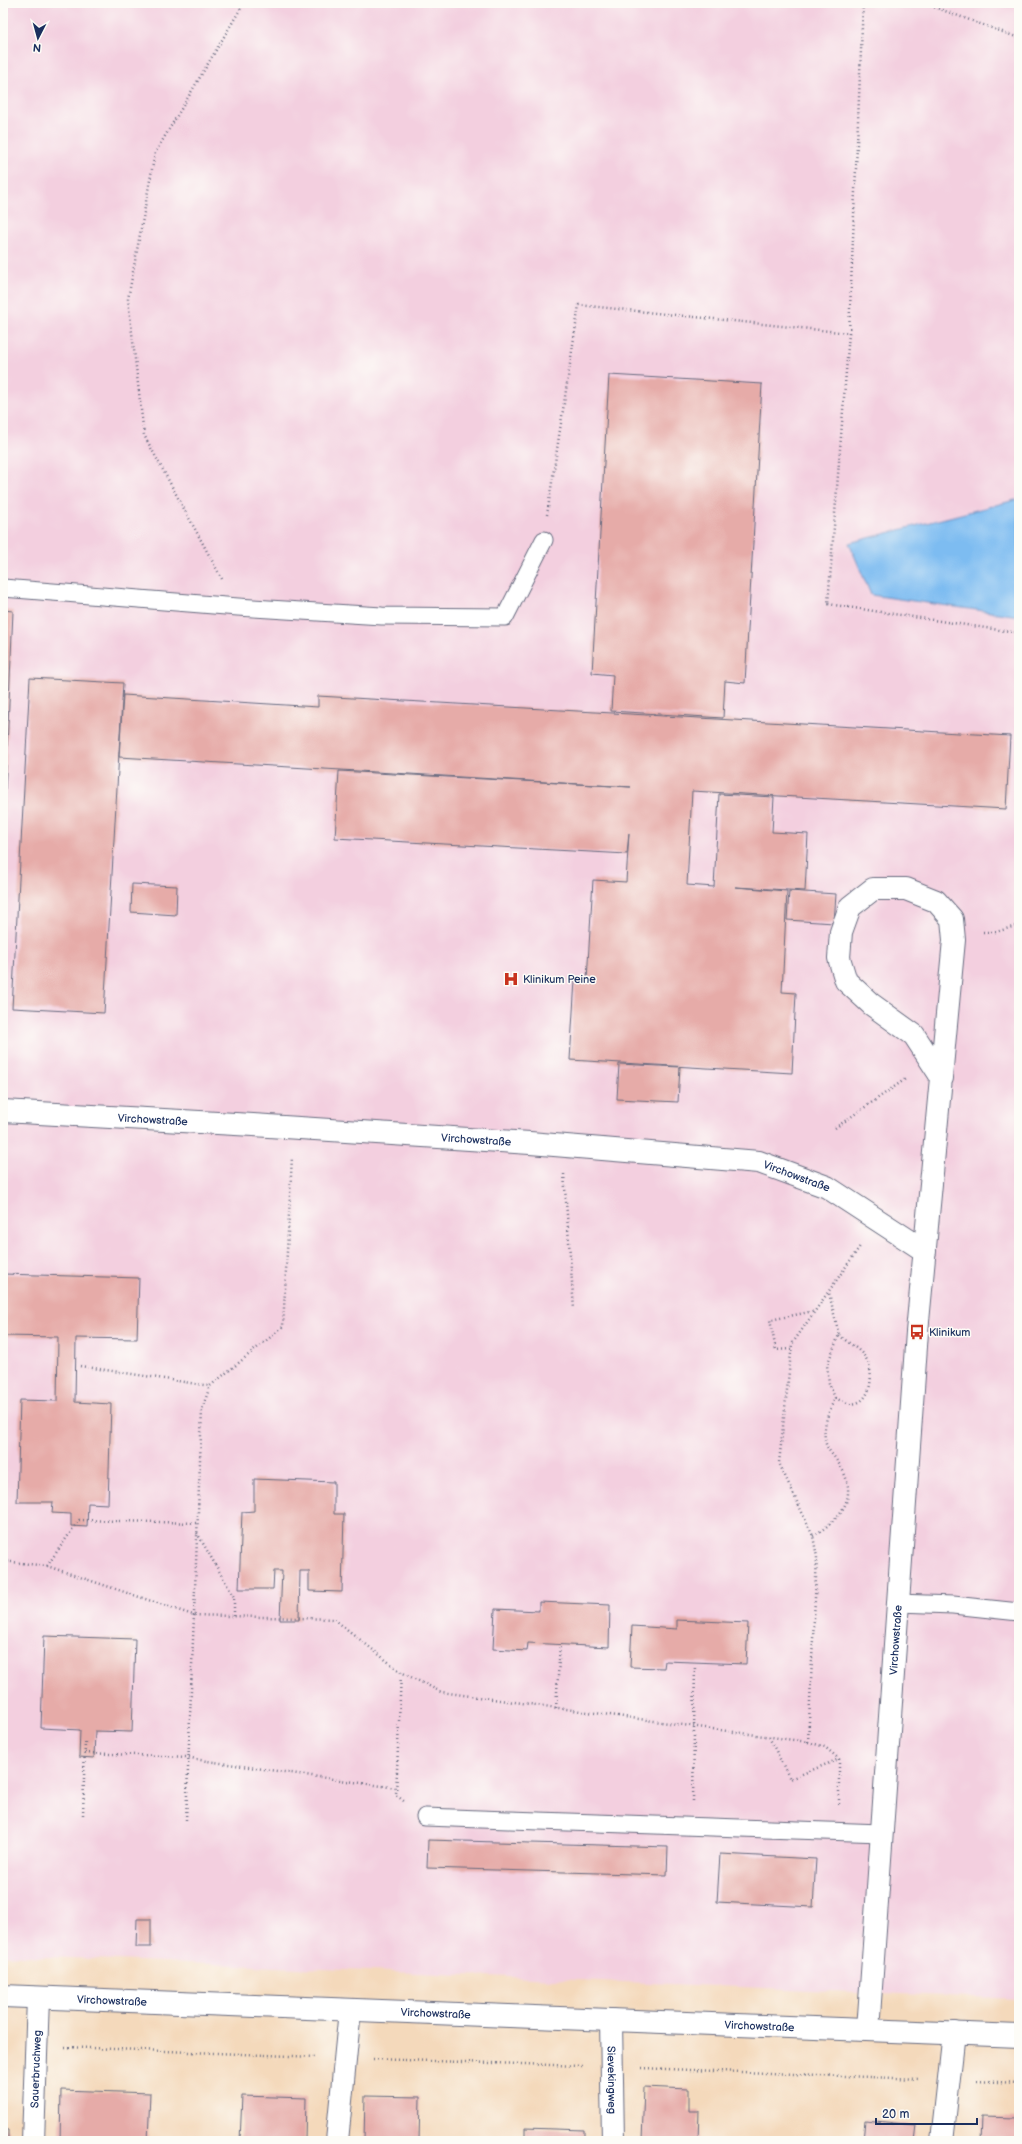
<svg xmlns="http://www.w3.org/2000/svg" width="1022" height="2144" font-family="'Balsamiq Sans',sans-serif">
	<rect width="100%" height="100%" fill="#fdfcf7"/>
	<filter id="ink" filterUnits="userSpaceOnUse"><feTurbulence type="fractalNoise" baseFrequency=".025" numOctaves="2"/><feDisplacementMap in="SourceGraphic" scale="8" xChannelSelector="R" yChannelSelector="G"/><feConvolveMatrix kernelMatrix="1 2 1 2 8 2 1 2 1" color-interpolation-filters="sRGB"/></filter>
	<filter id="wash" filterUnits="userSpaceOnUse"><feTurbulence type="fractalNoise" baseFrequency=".012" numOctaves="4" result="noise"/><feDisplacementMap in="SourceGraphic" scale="16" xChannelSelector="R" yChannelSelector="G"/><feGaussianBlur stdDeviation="0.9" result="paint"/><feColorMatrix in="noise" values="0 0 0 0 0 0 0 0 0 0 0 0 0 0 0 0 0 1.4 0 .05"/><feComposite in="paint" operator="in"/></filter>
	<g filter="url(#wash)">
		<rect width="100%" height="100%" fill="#f4d9bb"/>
		<path fill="#f3cfdf" d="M3 3H1019V1999L3 1955Z"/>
		<path fill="#7dbcf1" stroke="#4c76a8" d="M1019 499V616L871 595 849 543Z"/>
		<g id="blocks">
			<path fill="#e6aba8" d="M609 375 762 384 745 683 725 681 723 718 611 711 613 675 592 673Z
				M3 610 13 611 4 817H3Z
				M30 678 123 683 104 1013 12 1008Z
				M123 695 318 707V696L1010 736 1006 809 692 791 687 885 714 887 719 794 774 797 772 832 808 834 805 891 735 887 787 891 782 992 796 993 792 1073 570 1060 575 980H587L593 880 626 882 629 833 627 854 335 838 339 771 631 787 119 757Z
				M132 884 177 886 176 915 131 912Z
				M789 891 836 894 834 923 787 920Z
				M619 1064 680 1067 678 1102 617 1099Z
				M3 1274 139 1278 137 1339 76 1338 75 1402 111 1404 108 1504 88 1503 87 1527 71 1526V1514L52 1513 53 1502H17L20 1400 57 1401 58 1337 3 1336Z
				M254 1479 334 1482V1514H344L342 1592 309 1591V1571H300L299 1620H280L282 1571H274L273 1589H239L242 1512 254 1511Z
				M539 1602 610 1605 609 1647 528 1643 527 1651 493 1649 495 1609 539 1611Z
				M677 1620 748 1623 746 1664 665 1661 664 1668 630 1667 632 1626 677 1629Z
				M44 1636 135 1639 132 1732 95 1731 94 1758 79 1757 80 1730 41 1728Z
				M428 1840 668 1847 667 1875 427 1868Z
				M720 1854 816 1859 813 1907 717 1902Z
				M137 1919H151V1947H136Z
				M644 2087 689 2089V2111H699L698 2141H642Z
				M61 2090 150 2093 148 2141H60Z
				M242 2096 306 2098 305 2141H240Z
				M365 2096 420 2097 419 2141H364Z
				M981 2117 1019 2118V2141H980Z
				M865 2120 916 2125 914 2141H863Z
				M525 2128 584 2130V2141H525Z
				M3 2129 8 2130V2141H3Z"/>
		</g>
	</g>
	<g filter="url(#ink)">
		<use href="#blocks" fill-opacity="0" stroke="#676a7f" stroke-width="1"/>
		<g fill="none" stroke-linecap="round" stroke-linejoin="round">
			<g stroke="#676a7f" stroke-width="19">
				<path id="lane" d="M3 588 238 607 382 616 505 617 544 540
					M898 1603 953 1605 1019 1612
					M425 1817 882 1833"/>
			</g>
			<g stroke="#676a7f" stroke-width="24">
				<g id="street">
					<path id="s1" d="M3 1111 253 1125 530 1143 759 1162 827 1187 925 1251"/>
					<path id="s2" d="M3 1996 1019 2036"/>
					<path id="s3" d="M611 2020 613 2141"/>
					<path id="s4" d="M868 2030 917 1332 954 940 952 919 936 901 906 889H873L850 907 841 932 839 958 846 981 871 1004 914 1035 942 1078"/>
					<path id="s5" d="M33 2141 38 1998"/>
					<path d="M337 2141 350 2010"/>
					<path d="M942 2141 954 2033"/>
				</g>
			</g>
			<path stroke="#676a7f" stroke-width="2.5" stroke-dasharray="1 3" stroke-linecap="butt" d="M923 3 1019 38
				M849 333 863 3
				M547 515 579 305 849 333 828 604 1019 633
				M222 579 144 435 128 299 155 153 244 3
				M983 932H996L1019 925
				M835 1128 907 1078
				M564 1174 574 1309
				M791 1349 776 1350 770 1320 814 1311
				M80 1366 210 1386
				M835 1398C842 1401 849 1405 856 1403 873 1399 874 1369 865 1357 858 1348 847 1342 839 1335
				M197 1533 234 1597V1616
				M813 1536C843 1517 861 1495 837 1461 832 1453 826 1449 825 1439 823 1424 829 1412 835 1398L829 1383 827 1365 839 1335 829 1293
				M3 1561 47 1566 193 1615 334 1619 401 1672 441 1692 808 1742 825 1747 839 1759V1805
				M47 1566 79 1520 197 1523
				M401 1672 396 1795 405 1802
				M556 1708 560 1644
				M769 1737 790 1779 839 1759
				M808 1742 817 1557 813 1536 779 1463 792 1344 861 1245
				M85 1753 188 1757 200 1760 396 1788
				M693 1801 695 1662
				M83 1815 85 1741
				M186 1820 202 1409 210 1386 283 1327 292 1157
				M65 2047 316 2057
				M373 2059 582 2066
				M641 2068 920 2079
				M977 2081 1019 2083"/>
			<use href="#lane" stroke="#fff" stroke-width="17"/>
			<use href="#street" stroke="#fff" stroke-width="22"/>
		</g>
	</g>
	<defs>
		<g id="hospital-bare" transform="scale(1.2)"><path d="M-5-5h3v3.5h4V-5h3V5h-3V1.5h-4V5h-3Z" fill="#c8321e" stroke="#fdfcf7" stroke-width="2.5" paint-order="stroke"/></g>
		<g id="bus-bare" transform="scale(1.2)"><path d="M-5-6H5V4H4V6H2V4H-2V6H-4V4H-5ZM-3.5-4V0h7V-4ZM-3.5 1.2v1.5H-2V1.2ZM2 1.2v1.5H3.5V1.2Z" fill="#c8321e" stroke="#fdfcf7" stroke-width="2.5" paint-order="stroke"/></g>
	</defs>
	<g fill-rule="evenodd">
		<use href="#hospital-bare" x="511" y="979"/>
		<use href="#bus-bare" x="917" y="1332"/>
	</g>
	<g text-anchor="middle" stroke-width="3" stroke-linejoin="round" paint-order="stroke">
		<g font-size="11" fill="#1b2f5e" stroke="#fdfcf7" text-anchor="start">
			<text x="523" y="983">Klinikum Peine</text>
			<text x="929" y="1336">Klinikum</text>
		</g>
		<g font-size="11" fill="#1b2f5e" stroke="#fdfcf7">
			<text dy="4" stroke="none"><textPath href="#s1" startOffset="150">Virchowstraße</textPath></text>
			<text dy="4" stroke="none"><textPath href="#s1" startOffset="474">Virchowstraße</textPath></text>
			<text dy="4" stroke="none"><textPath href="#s1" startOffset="798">Virchowstraße</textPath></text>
			<text dy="4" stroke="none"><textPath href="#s4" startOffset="391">Virchowstraße</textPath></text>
			<text dy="4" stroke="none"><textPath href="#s2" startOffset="109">Virchowstraße</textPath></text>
			<text dy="4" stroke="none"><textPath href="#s2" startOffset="433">Virchowstraße</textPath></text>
			<text dy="4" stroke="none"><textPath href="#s2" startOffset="757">Virchowstraße</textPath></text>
			<text dy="4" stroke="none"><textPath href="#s5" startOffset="72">Sauerbruchweg</textPath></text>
			<text dy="4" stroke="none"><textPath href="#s3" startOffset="60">Sievekingweg</textPath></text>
		</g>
	</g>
	<rect width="1022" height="2144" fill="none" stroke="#fdfcf7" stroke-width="16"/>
	<g transform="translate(38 38) rotate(186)" stroke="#fdfcf7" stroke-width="3" paint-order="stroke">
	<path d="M0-3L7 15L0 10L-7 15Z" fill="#1b2f5e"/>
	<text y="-6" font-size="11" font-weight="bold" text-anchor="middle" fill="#1b2f5e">N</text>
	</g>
	<path d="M876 2118v6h101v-6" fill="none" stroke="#1b2f5e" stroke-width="2"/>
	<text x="882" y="2118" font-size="12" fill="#1b2f5e" stroke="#fdfcf7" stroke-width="3" paint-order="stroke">20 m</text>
</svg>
